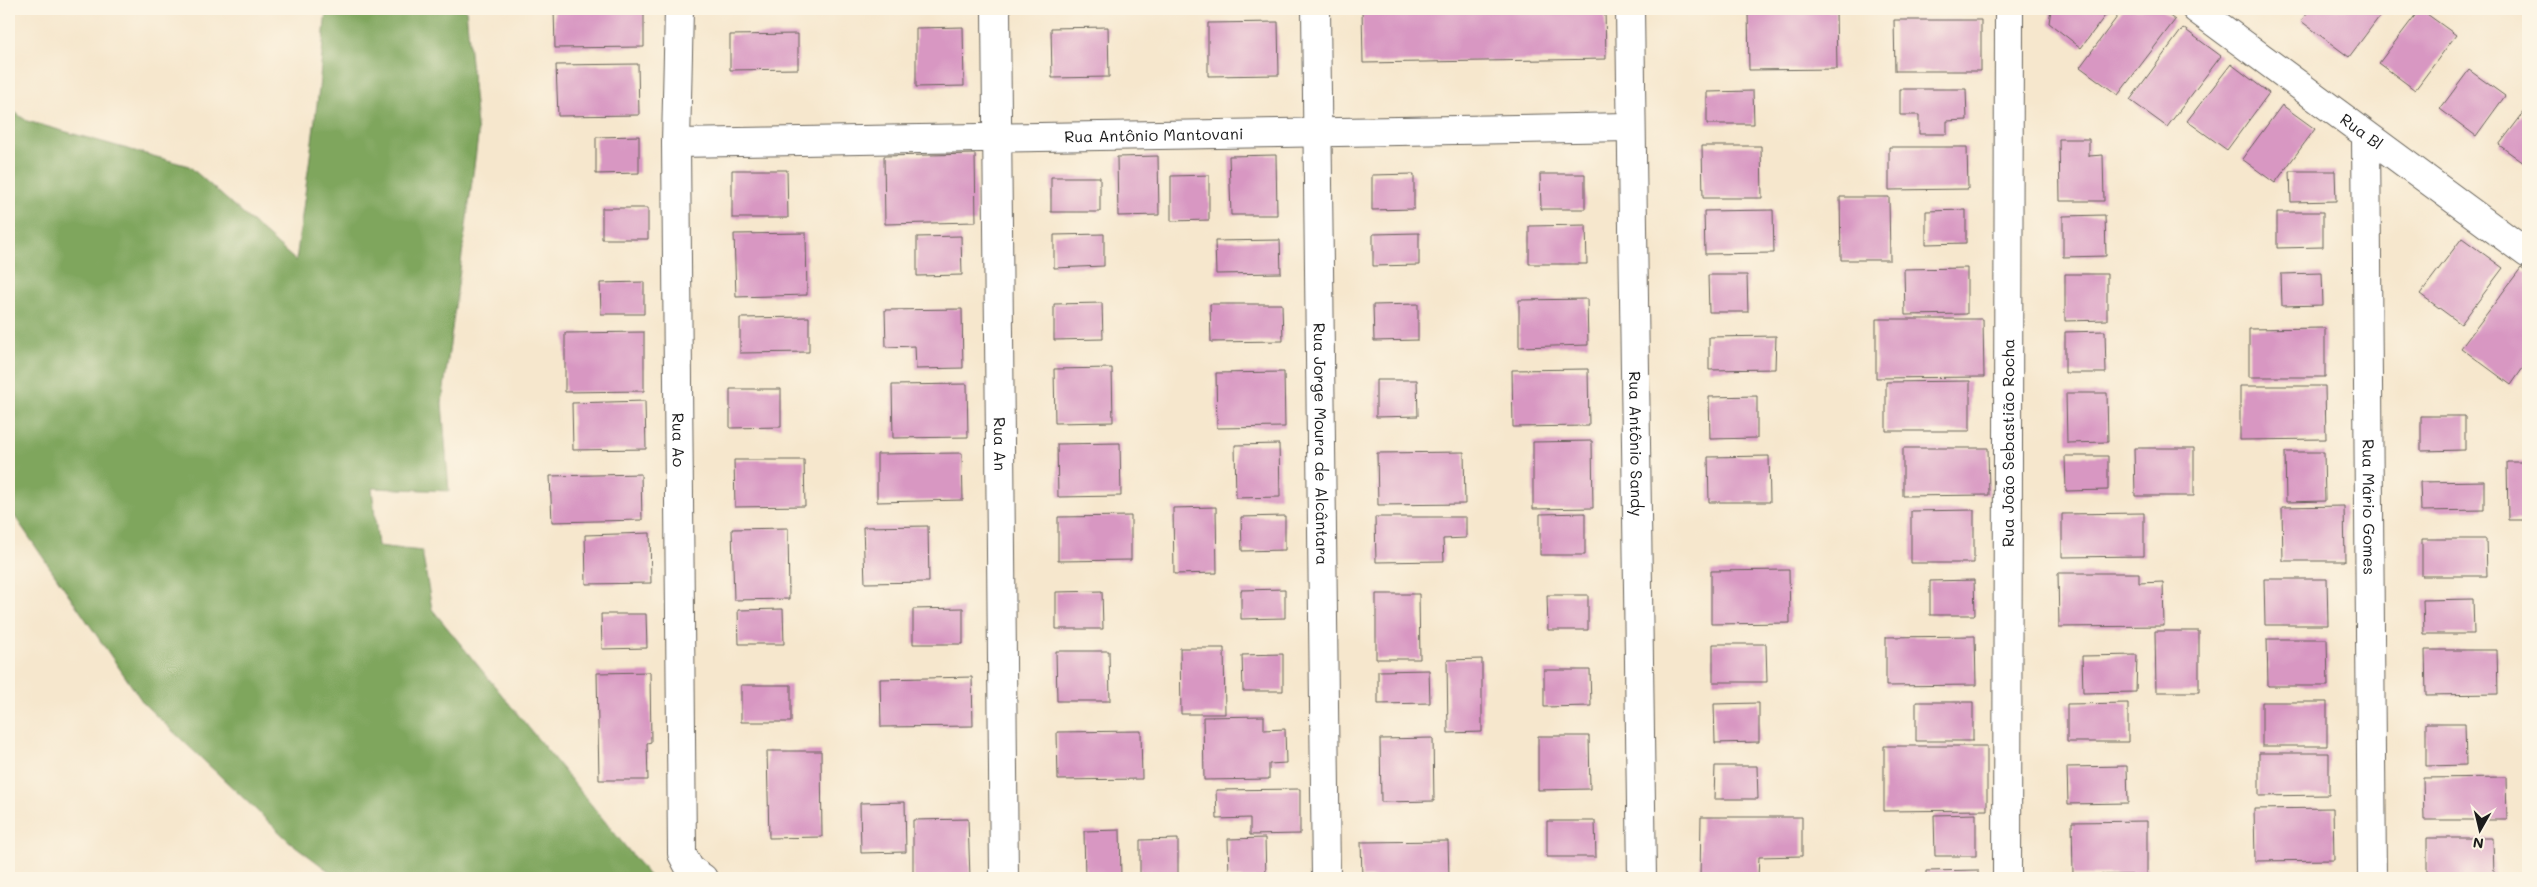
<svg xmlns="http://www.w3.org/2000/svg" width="2537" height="887" font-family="Mali,sans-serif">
	<rect width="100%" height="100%" fill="#fcf5e5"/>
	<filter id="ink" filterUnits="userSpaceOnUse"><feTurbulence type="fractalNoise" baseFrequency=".02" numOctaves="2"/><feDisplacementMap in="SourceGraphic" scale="10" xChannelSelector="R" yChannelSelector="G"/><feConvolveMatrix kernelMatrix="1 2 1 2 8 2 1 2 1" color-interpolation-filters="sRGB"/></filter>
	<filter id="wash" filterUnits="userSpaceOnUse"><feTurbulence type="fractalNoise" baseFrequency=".0096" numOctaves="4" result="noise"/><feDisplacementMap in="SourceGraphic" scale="20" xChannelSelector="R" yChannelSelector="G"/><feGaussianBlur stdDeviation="1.12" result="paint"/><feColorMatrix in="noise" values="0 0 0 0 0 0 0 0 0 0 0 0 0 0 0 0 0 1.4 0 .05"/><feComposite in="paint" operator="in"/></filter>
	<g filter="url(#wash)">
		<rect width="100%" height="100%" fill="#f6e7cd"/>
		<path fill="#7fa65d" stroke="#4e613c" d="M326 9H466L478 137 442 403 449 491 372 488 378 546 422 551 432 609 651 878H338L290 842 144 704 9 508V108L27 121 189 166 296 261 319 89Z"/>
		<g id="blocks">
			<path fill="#d897c2" d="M554 9H644V47L555 48Z
				M744 9H801V12H744Z
				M875 9H974V11L875 13Z
				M1362 9H1605L1606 59 1363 63Z
				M2051 9H2110L2081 48 2049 23Z
				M2123 9H2160L2175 20 2118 95 2080 67Z
				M2310 9H2385L2349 57 2301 21Z
				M2420 9 2456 35 2415 90 2379 63Z
				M1836 11 1837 69 1749 70 1748 12Z
				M1894 20H1981V71H1895Z
				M1278 22 1279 75 1208 76V23Z
				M963 27 964 86 916 87V28Z
				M1108 27 1109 77 1052 78 1051 28Z
				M2183 28 2221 56 2167 127 2130 100Z
				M798 34V69L730 70V35Z
				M638 64 639 115 558 116 556 65Z
				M2231 64 2269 93 2227 150 2187 121Z
				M2469 70 2505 96 2476 136 2440 109Z
				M1900 89H1966L1967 120 1947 121V134H1919V115H1900Z
				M1753 91 1754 124H1707V92Z
				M2282 105 2315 129 2275 183 2242 159Z
				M2528 107V166L2499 145Z
				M639 136V173L596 174V137Z
				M2059 139H2089V156L2103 155 2104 201H2060Z
				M1702 146H1761L1762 198H1703Z
				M1889 147H1967L1968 189 1889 190Z
				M975 154 976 222 885 224 884 156Z
				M1276 155 1277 215H1231L1229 156Z
				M1158 156 1159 215 1118 216 1117 157Z
				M732 170H787L788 218H732Z
				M2290 171H2335L2336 201 2291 202Z
				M1414 174V209L1372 210V175Z
				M1540 174H1585V209H1541Z
				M1209 175V220L1171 221V176Z
				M1051 177H1100V212H1051Z
				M1840 197H1889L1890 260H1841Z
				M602 208H648V239H602Z
				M1773 210 1774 253 1705 254 1704 211Z
				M1966 210V243L1926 244V211Z
				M2277 212H2323V247L2277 248Z
				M2105 215 2106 256 2063 257V216Z
				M1586 225 1587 264H1529V226Z
				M806 233 807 295 736 297 734 234Z
				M1419 233V265L1373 266V234Z
				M1104 234V266L1054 268V235Z
				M961 236 962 275 917 276V237Z
				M2462 238 2503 268 2461 324 2420 294Z
				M1280 240 1281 273 1216 274 1215 241Z
				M1967 268V314L1905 315 1904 269Z
				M2521 268 2528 273V361L2511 385 2461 348Z
				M2322 273 2323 305 2282 306 2281 274Z
				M2065 274H2107V320L2065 321Z
				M1708 275H1747L1748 312H1709Z
				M644 282V314H601L600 283Z
				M1587 299 1588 345 1519 347V300Z
				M1102 303 1103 339 1054 340V304Z
				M1210 304H1282L1283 341 1211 342Z
				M1418 304V340L1374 341 1373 305Z
				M962 309 963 368 916 369 915 346 886 347 885 310Z
				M809 317V352L740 353V318Z
				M1876 319H1983L1984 377 1876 378Z
				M2325 328V377H2249V329Z
				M2105 331 2106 373H2065V332Z
				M644 332V391L565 392V333Z
				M1776 336 1775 369 1709 370V337Z
				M1112 368 1113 422 1055 423 1054 369Z
				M1588 369 1589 426 1513 427 1512 370Z
				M1284 372 1285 427 1217 428 1216 373Z
				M1376 380H1417L1418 416 1376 417Z
				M1970 381V431H1886V382Z
				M967 384 968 437 893 438 892 385Z
				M2240 386H2325L2326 439 2240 440Z
				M730 389H781V427L730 428Z
				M2066 393H2107L2108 442 2067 443Z
				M1757 396V438L1710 439 1709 397Z
				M645 401 646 449 573 450 572 403Z
				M2421 416H2465V450L2421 451Z
				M1592 441 1593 508 1533 509V442Z
				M1120 443 1121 496 1058 497 1057 444Z
				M1279 444 1280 497 1236 498 1235 445Z
				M1903 448H1988L1989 495 1903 496Z
				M2134 448H2194V496H2135Z
				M1464 452 1465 504 1378 505 1377 453Z
				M2285 452H2324L2325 501 2286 502Z
				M962 453 963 500 877 502V454Z
				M1769 456 1770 502H1709L1708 457Z
				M2065 456H2108V490L2066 491Z
				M734 460H804L805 506 735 507Z
				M2507 462H2528V520H2508Z
				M641 474 642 520 552 522 550 476Z
				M2484 481V510L2421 511 2420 482Z
				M2344 506 2345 561H2283L2282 507Z
				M1216 507 1217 573 1174 574 1173 508Z
				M1974 510V563H1911V511Z
				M1585 513V555H1540V514Z
				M2144 513V556L2062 557V514Z
				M1131 516V560L1058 561V517Z
				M1285 516V550L1242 551 1241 517Z
				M1375 517H1466V538L1443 539 1444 561 1376 562Z
				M928 526 929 582 865 583 863 527Z
				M788 528 789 599 734 600 732 529Z
				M650 533 651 583 586 584 585 535Z
				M2422 539H2486L2487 576H2422Z
				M1789 570 1790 623 1711 624V571Z
				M2058 573H2139V583L2163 582 2164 626 2059 627Z
				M2264 579H2327L2328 625H2265Z
				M1974 580 1975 615H1930V581Z
				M1285 589V618L1241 619V590Z
				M1102 591 1103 629H1056V592Z
				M1376 594H1419L1420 659H1376Z
				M1547 595H1588V630H1548Z
				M2473 599 2474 634H2424L2423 600Z
				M963 608V644H913V609Z
				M783 609 784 644H739L738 610Z
				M601 614H646L647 648 602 649Z
				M2155 631H2199V692H2156Z
				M1975 636 1976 685 1886 686V637Z
				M2267 639H2327L2328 686H2268Z
				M1713 644H1766L1767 682H1713Z
				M1180 648H1224L1225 714H1181Z
				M2425 650H2497L2498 694 2426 695Z
				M1056 651H1109L1110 701H1057Z
				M1283 654V691H1243L1242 655Z
				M2137 655 2136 692 2083 693 2082 656Z
				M1482 659V732L1448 733 1447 660Z
				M1429 670 1430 703 1378 704V671Z
				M1544 670H1590L1591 706 1544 707Z
				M650 672 651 742 647 743 648 780H599L597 673Z
				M972 677 973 726 881 727 880 679Z
				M741 685H791V722H741Z
				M1916 702H1973V741H1916Z
				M2262 702H2327V746H2262Z
				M1759 703V742L1715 743 1714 704Z
				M2128 703V742H2067V704Z
				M1264 716V730L1285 729 1286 763 1269 764V779L1204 780 1203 717Z
				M2426 723H2465L2466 765 2426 766Z
				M1141 731 1142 779 1058 780 1057 732Z
				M1538 736H1589L1590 789 1538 790Z
				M1433 738 1434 801 1381 802 1380 739Z
				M1884 746H1987V810L1884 811Z
				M767 751H821L822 837 769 838Z
				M2259 753H2329V795L2259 796Z
				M1715 766H1757L1758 799H1714Z
				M2127 766 2128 803 2068 804 2067 767Z
				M2506 777 2507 820H2424L2423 778Z
				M1300 789V834L1250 835V818L1217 819 1216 790Z
				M905 802 906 852 861 853 860 803Z
				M2333 808 2334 860 2255 861 2254 809Z
				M1976 814V856H1935L1934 815Z
				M1701 817H1802V856L1759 857 1758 878H1700Z
				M968 819 970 878H913V820Z
				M1547 821H1595L1596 857H1547Z
				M2147 821V875H2073L2072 822Z
				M1120 830 1121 878H1085L1084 831Z
				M1265 838 1266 878H1229L1228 839Z
				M2427 838H2493L2494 878H2427Z
				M1178 839V878H1140V840Z
				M1448 841 1449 878H1362L1361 842Z
				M1978 870V878H1926V871Z"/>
		</g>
	</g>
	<g filter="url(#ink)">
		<use href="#blocks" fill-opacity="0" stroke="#68635a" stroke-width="1"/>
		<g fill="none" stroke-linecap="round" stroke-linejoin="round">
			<g stroke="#68635a" stroke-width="30">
				<g id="street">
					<path id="s1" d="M679 9 676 143 682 854 690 869 703 878"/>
					<path id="s2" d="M996 9 1004 878"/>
					<path id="s3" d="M1316 9 1326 878"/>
					<path id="s4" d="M1630 9 1642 878"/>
					<path id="s5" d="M2196 9 2528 254"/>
					<path id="s6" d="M2366 136 2372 878"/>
					<path id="s7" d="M676 143 1630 127"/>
					<path id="s8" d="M2007 878 2009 9"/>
				</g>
			</g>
			<use href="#street" stroke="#fff" stroke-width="28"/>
		</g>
	</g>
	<g text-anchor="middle" stroke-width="4" stroke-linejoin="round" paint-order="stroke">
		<g font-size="16" fill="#1c1c1c" stroke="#fcf5e5">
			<text dy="6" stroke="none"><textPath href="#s5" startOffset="206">Rua Bl</textPath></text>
			<text dy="6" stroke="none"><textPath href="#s7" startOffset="478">Rua Antônio Mantovani</textPath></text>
			<text dy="6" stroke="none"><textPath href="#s1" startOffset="431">Rua Ao</textPath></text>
			<text dy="6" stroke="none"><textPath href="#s3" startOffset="435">Rua Jorge Moura de Alcântara</textPath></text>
			<text dy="6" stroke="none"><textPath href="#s2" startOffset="435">Rua An</textPath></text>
			<text dy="6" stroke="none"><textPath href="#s4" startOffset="435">Rua Antônio Sandy</textPath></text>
			<text dy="6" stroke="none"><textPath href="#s8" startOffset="435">Rua João Sebastião Rocha</textPath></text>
			<text dy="6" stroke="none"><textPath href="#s6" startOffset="371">Rua Mário Gomes</textPath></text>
		</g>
	</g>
	<rect width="2537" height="887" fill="none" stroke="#fcf5e5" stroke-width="30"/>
	<g transform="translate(2480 830) rotate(188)" stroke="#fcf5e5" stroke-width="4" paint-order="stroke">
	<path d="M0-4L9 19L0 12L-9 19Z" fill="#1c1c1c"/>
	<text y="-8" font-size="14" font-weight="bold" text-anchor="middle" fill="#1c1c1c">N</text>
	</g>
</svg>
